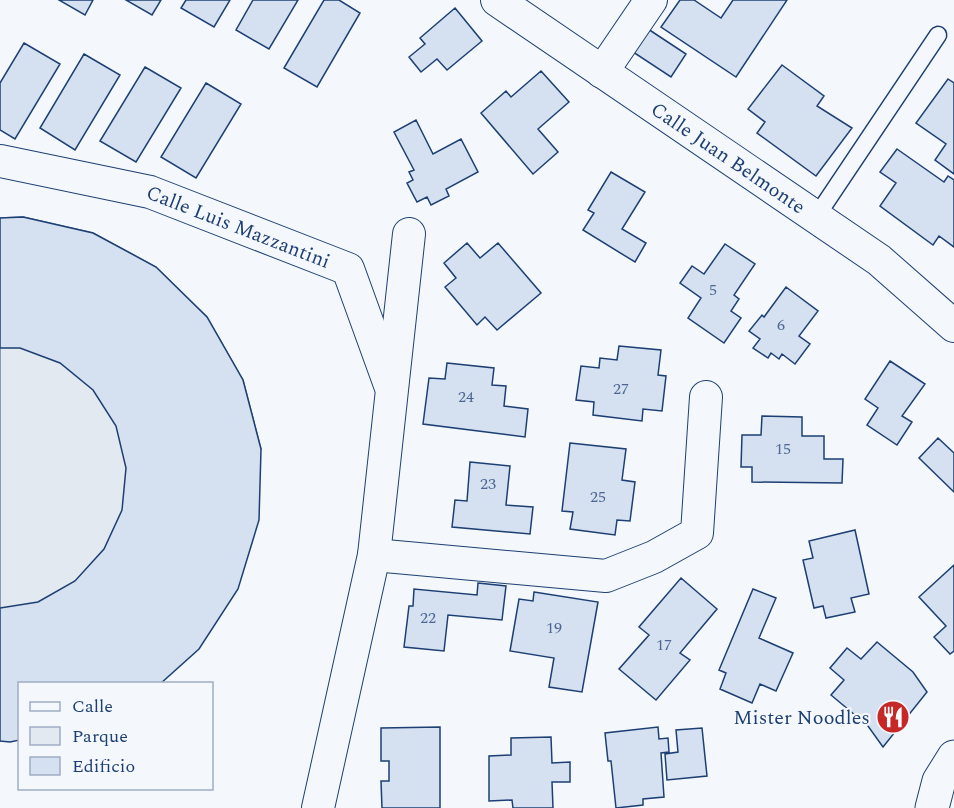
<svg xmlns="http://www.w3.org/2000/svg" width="954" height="808" font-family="Spectral,serif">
	<rect width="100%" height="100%" fill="#f4f7fb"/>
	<path fill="#e3e9f0" stroke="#687fa3" stroke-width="1.5" d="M23 217 93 233 156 267 207 317 243 380 261 449 20 684 19 740 0 741V218Z"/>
	<path fill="#d5e0f0" stroke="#1d3f73" stroke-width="1.5" d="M59 0H93L85 15Z
		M126 0H161L152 15Z
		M186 0H230L214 27 181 8Z
		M253 0H298L269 49 236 30Z
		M324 0H339L360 13 317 87 284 68Z
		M680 0H694L721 18 733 0H787L736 77 661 27Z
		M455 8 482 41 447 70 437 59 421 72 409 57 425 44 420 38Z
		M645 27 686 54 671 77 630 50Z
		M24 43 60 64 15 139 0 130V83Z
		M84 54 120 75 75 150 40 128Z
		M782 65 824 96 817 106 852 128 816 176 757 133 765 122 748 109Z
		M145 67 181 88 136 162 100 141Z
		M541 71 569 102 538 129 558 152 533 174 481 113 506 91 511 97Z
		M948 79 954 83V174L935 160 946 144 916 123Z
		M206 83 241 104 196 178 161 157Z
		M416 120 433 154 461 139 478 172 446 189 449 196 431 205 427 197 417 202 407 183 413 180 409 172 414 170 394 132Z
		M897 149 944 182 948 176 954 180V247L939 236 933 245 880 206 896 183 880 172Z
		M611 172 645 192 622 229 646 243 635 262 583 230 594 213 588 210Z
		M23 217 93 233 156 267 207 317 243 380 261 449 259 520 238 589 199 649 160 684H20V740L10 742 0 741V608L38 602 75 581 104 549 122 510 126 468 116 426 93 390 60 363 20 348H0V218Z
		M467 243 480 258 498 243 541 293 497 330 485 317 477 325 445 287 456 278 444 263Z
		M725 244 755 264 734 295 739 299 731 311 741 318 724 343 688 318 701 298 680 283 692 266 704 274Z
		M786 287 818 311 799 336 810 344 795 364 782 354 779 359 771 353 768 358 753 348 760 339 749 331 762 315 764 317Z
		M619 346 661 350 658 375 666 376 662 411 643 409 642 421 593 415 594 402 576 400 581 366 599 368 600 358 617 360Z
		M890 361 925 384 902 416 912 422 897 445 867 425 878 408 865 399Z
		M447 363 494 368 492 385 506 386 504 406 528 409 525 437 423 424 429 378 445 379Z
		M762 416 802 417V436H824V459H843L842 483 752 482V467H741L742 435H761Z
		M938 438 954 453V492L919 458Z
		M570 443 626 449 622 480 635 482 630 521 617 520 615 535 570 529 573 512 562 511Z
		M470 462 510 466 506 505 533 507 530 534 452 527 455 500 467 501Z
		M855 530 869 594 851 598 855 612 826 618 823 606 814 608 803 560 813 558 809 541Z
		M954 565V651L950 654 934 637 946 626 919 597Z
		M681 578 717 609 680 653 690 660 656 700 619 669 649 635 639 627Z
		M478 583 506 586 502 620 448 615 444 651 404 647 409 606H413L414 589 477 595Z
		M753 589 776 598 759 638 793 653 776 691 760 684 752 703 720 689 726 673 719 670Z
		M534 592 598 602 582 692 549 687 554 658 510 651 519 599 533 601Z
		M877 642 913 672 927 692 883 747 868 726 831 695 844 680 830 668 847 648 861 659Z
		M440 727V808H382L381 781H389V761H381V728Z
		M658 727 659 739 668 738 669 752 661 753 664 797 643 799V805L616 808 611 761H608L605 733Z
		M702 728 707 776 667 780 665 754 678 752 676 730Z
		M551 737 552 763 570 762V782H552L553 808H513L512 800 489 801V756L511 755V738Z"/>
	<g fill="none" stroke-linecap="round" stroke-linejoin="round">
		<g stroke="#1d3f73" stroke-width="19">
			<path id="service" d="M816 217 938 35"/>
		</g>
		<g stroke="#1d3f73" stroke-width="34">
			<g id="minor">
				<path id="s1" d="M497 0 879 260 954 326"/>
				<path d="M602 72 651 0"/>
				<path id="s2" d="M0 161 150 192 348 269 390 385"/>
				<path d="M374 555 606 576 654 557 697 533 706 397"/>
				<path d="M318 808 374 555 409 234"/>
			</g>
		</g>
		<g stroke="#1d3f73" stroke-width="35">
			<path id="tertiary" d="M932 808 939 781 954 757"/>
		</g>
		<use href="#service" stroke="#f4f7fb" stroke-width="16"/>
		<use href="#minor" stroke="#f4f7fb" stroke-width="32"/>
		<use href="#tertiary" stroke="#f4f7fb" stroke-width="33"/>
	</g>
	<defs>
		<g id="restaurant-disc" transform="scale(1.725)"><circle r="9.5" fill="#c62828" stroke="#f4f7fb"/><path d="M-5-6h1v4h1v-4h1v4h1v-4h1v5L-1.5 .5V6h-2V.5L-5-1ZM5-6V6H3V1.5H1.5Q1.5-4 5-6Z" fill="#fff"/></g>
	</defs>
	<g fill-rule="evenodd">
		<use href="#restaurant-disc" x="893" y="717"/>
	</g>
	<g text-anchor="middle" stroke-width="4.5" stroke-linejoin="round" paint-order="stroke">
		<g font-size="16" fill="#4b6792">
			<text x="713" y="295">5</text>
			<text x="781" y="330">6</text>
			<text x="621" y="394">27</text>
			<text x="466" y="402">24</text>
			<text x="783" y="454">15</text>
			<text x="488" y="489">23</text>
			<text x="598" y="502">25</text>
			<text x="428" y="623">22</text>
			<text x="554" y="633">19</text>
			<text x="664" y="650">17</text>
		</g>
		<g font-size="20" fill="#1d3f73" stroke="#f4f7fb">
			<text dy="7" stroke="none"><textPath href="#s1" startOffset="280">Calle Juan Belmonte</textPath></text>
			<text dy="7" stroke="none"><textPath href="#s2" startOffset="248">Calle Luis Mazzantini</textPath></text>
		</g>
		<g font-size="20" fill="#1d3f73" stroke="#f4f7fb" text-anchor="end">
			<text x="870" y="724">Mister Noodles</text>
		</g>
	</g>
	<rect x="18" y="682" width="195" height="108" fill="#f4f7fb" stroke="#9eadc5" stroke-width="1.5"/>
	<rect x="30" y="702" width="30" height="9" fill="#f4f7fb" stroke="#9eadc5" stroke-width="1.5"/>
	<text x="72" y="712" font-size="18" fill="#1d3f73">Calle</text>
	<rect x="30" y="727" width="30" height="18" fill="#e3e9f0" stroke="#9eadc5" stroke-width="1.5"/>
	<text x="72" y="742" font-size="18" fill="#1d3f73">Parque</text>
	<rect x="30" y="757" width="30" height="18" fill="#d5e0f0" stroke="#9eadc5" stroke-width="1.5"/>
	<text x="72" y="772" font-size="18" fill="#1d3f73">Edificio</text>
</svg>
